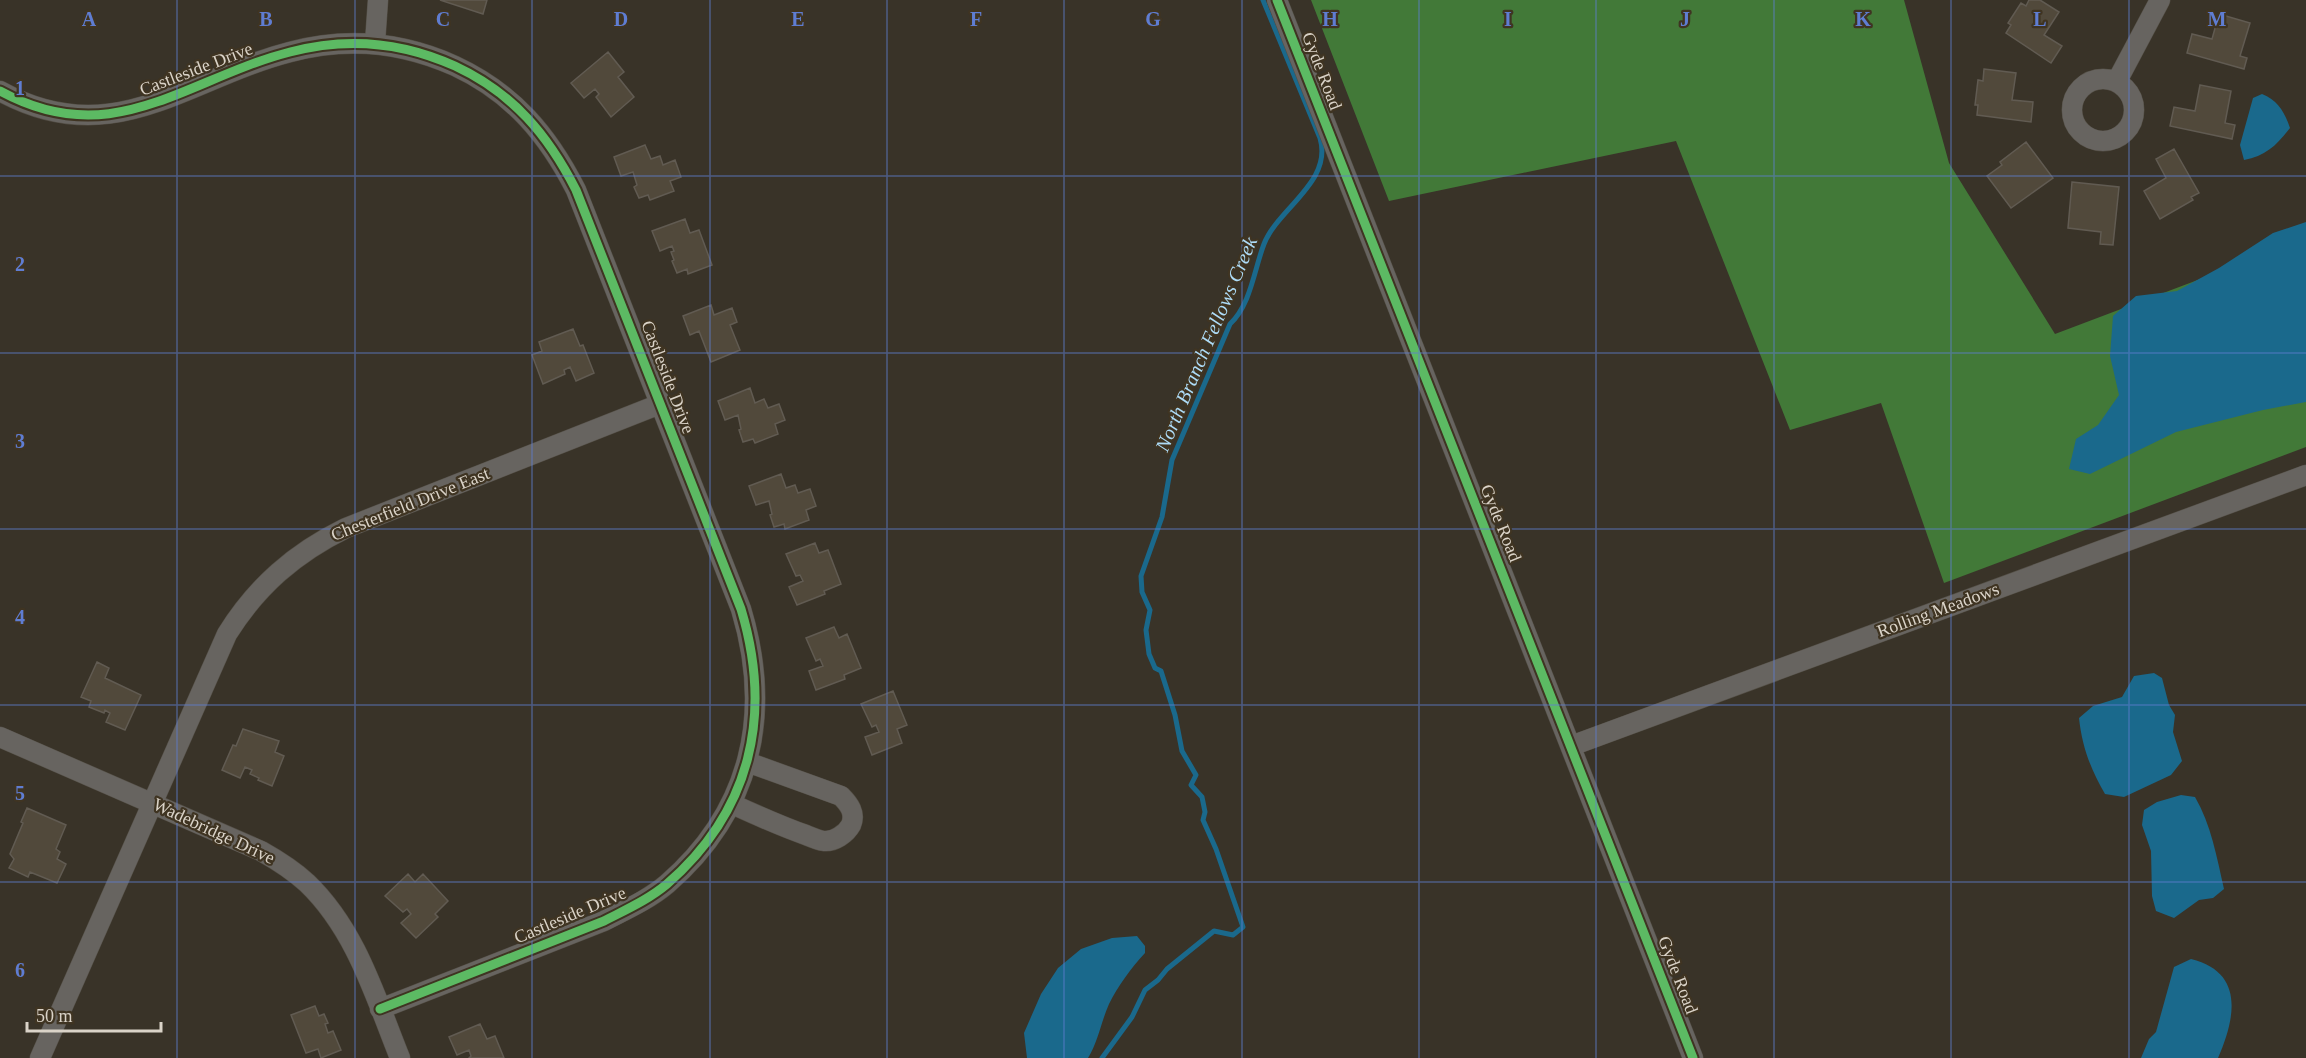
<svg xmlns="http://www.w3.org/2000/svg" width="2306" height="1058" font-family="Georgia,serif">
	<rect width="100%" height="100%" fill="#393328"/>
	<path fill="#427938" d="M1311 0H1904L1949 163 2055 334 2306 239V447L1944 583 1881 403 1790 430 1676 141 1389 201Z"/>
	<path fill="#1a698c" d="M2262 94C2278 100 2285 113 2290 128 2277 145 2266 156 2244 160L2240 145 2253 98Z
		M2306 222V402L2263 410 2176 432 2090 474 2069 469 2076 439 2098 425 2119 395 2110 356 2113 316 2136 296 2177 291 2219 268 2273 233Z
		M2154 673 2162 678 2169 705 2175 715 2173 732 2182 761 2171 775 2124 797 2105 794C2091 770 2082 747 2079 718L2093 706 2122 697 2134 676Z
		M2181 795 2195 797C2211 824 2217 858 2224 889L2213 898 2199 900 2174 918 2156 911 2152 896 2151 851 2142 825 2144 810 2157 802Z
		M1137 936 1145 946V953C1131 968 1118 986 1109 1004 1101 1022 1098 1042 1088 1058H1027L1024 1033 1041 994 1058 968 1081 949 1112 938Z
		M2191 959C2244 972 2236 1017 2218 1058H2141L2149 1039 2156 1032 2174 967Z"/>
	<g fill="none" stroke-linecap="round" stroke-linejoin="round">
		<path stroke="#1a698c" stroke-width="5" d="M1102 1058 1132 1017 1145 990 1158 980 1167 969 1214 931 1233 935 1243 927 1216 849 1203 820 1205 812 1202 797 1191 785 1196 775 1182 751 1175 715 1161 671 1155 668 1149 654 1146 630 1150 610 1142 592 1141 576 1162 517 1172 460 1230 324C1251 304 1254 270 1264 244 1278 208 1333 182 1320 138L1263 0"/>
	</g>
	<path fill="#51493b" stroke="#615b52" stroke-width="1.5" d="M440 0H487L483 14Z
		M2029 0H2040L2059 12 2044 35 2062 46 2051 63 2006 33 2011 25 2008 23 2021 3 2026 6Z
		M2219 14 2250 23 2240 56 2247 58 2244 69 2187 53 2192 34 2212 39Z
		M608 52 624 72 618 77 634 97 611 117 596 97 599 94 595 89 584 98 571 83Z
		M1984 69 2016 73 2012 100 2033 102 2031 122 1977 115 1978 105H1975L1978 80 1983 81Z
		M2200 85 2231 91 2225 123 2235 125 2232 139 2170 126 2174 107 2195 111Z
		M2026 142 2053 178 2011 208 1987 176 2002 165 2000 162Z
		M645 145 651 159 660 156 663 165 675 160 681 177 670 181 674 191 650 200 648 195 639 198 634 187 637 185 633 172 621 176 614 157Z
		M2174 149 2199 193 2191 197 2193 200 2160 219 2144 191 2166 178 2156 159Z
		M2072 182 2119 187 2113 245 2100 244 2101 232 2068 228Z
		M685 219 690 233 699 230 712 265 688 274 687 269 677 273 672 261 674 260 671 252 674 251 672 246 660 251 652 231Z
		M711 305 714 315 732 308 737 322 730 325 740 350 711 362 699 331 690 335 683 316Z
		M573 329 580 346 583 345 594 373 576 381 570 367 564 370 565 374 543 384 532 355 542 351 539 342Z
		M750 388 755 403 764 399 768 408 779 404 785 420 775 424 778 434 755 443 753 439 743 442 739 430 741 429 738 415 725 420 718 401Z
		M781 474 786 488 795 485 798 493 810 489 816 506 806 510 809 520 785 529 784 524 774 527 770 515 772 514 769 501 756 505 749 486Z
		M815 543 819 553 828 550 841 584 824 591 825 594 797 605 789 587 803 581 800 575 796 576 786 554Z
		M834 627 839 638 847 634 861 668 844 675 845 679 816 690 809 671 823 666 820 659 816 661 806 638Z
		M97 662 109 668 105 678 141 695 125 730 106 722 110 713 105 710 104 713 89 707 91 701 81 697Z
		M893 691 907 725 897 729 902 743 872 755 865 737 879 732 876 725 872 727 861 704Z
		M243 729 279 741 275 752 284 756 272 786 258 780 259 778 250 774 252 770 245 767 240 778 222 770 233 745 236 746Z
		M27 808 66 825 56 849 60 852 57 859 66 864 57 883 30 872 28 877 9 868 14 859 10 854 23 823 21 822Z
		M408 874 415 882 423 874 448 901 435 914 438 917 416 938 401 923 411 914 407 909 403 912 385 896Z
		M315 1006 319 1016 324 1014 328 1023 325 1024 328 1033 333 1031 341 1050 321 1058 318 1049 306 1053 291 1015Z
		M480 1024 487 1039 495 1036 504 1058H469L471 1056 469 1050 457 1055 449 1037Z"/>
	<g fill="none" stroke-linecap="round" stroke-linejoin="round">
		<g stroke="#544f46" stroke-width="21">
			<path id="street" d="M1277 0 1693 1058
				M375 43 378 0
				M2072 110a31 31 0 1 1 62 0a31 31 0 1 1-62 0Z
				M2117 81 2160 0
				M0 91C113 153 185 79 290 52 346 37 402 42 455 66 513 93 548 135 576 190L741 609C773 715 751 811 667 884 648 900 625 910 604 921L380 1009
				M0 737 261 851C277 860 293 870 307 883 356 930 375 996 400 1058
				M1571 746 2306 475
				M732 804C756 815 780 826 806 835 811 837 818 840 824 841 834 842 846 834 851 825 856 813 849 804 841 796L747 762
				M40 1058 227 634C257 586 295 553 346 528L660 404"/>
		</g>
		<use href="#street" stroke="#676460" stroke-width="20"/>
		<g stroke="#3f3422" stroke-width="13">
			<path id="cycleway" d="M1277 0 1693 1058
				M0 91C113 153 185 79 290 52 346 37 402 42 455 66 513 93 548 135 576 190L741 609C773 715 751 811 667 884 648 900 625 910 604 921L380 1009"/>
		</g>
		<use href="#cycleway" stroke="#5cba63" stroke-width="9"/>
	</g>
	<path fill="none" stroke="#5f7dd2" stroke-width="1.5" stroke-opacity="0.55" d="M177 0V1058M355 0V1058M532 0V1058M710 0V1058M887 0V1058M1064 0V1058M1242 0V1058M1419 0V1058M1596 0V1058M1774 0V1058M1951 0V1058M2129 0V1058M0 176H2306M0 353H2306M0 529H2306M0 705H2306M0 882H2306"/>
	<g text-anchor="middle" stroke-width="4.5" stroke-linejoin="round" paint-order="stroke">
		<g font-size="18" fill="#dad3c8" stroke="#3f3422">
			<text transform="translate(196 69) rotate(-21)" y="6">Castleside Drive</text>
			<text transform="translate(1322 71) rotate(69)" y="6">Gyde Road</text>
			<text transform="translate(668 377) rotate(69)" y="6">Castleside Drive</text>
			<text transform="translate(410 504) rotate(-22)" y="6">Chesterfield Drive East</text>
			<text transform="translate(1501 523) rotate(68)" y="6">Gyde Road</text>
			<text transform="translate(1938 610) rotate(-20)" y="6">Rolling Meadows</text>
			<text transform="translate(214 831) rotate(25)" y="6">Wadebridge Drive</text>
			<text transform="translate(570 915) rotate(-23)" y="6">Castleside Drive</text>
			<text transform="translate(1678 975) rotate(69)" y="6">Gyde Road</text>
		</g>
		<g font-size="20" font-style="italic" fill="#addbf7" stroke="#3f3422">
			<text transform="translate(1206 344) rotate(-67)" y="7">North Branch Fellows Creek</text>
		</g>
	</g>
	<g font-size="20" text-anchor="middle" font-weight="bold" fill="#5f7dd2" stroke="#3f3422" stroke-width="4.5" stroke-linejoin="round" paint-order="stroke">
		<text x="89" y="26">A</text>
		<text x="266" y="26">B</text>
		<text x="443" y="26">C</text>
		<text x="621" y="26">D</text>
		<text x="798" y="26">E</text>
		<text x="976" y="26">F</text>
		<text x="1153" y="26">G</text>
		<text x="1330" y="26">H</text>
		<text x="1508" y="26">I</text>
		<text x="1685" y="26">J</text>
		<text x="1863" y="26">K</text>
		<text x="2040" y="26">L</text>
		<text x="2217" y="26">M</text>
		<text x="20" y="95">1</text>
		<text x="20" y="271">2</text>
		<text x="20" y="448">3</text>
		<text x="20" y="624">4</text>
		<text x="20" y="800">5</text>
		<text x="20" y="977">6</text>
	</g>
	<path d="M27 1022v9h134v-9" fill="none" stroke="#dad3c8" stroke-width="3"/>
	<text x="36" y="1022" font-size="18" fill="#dad3c8" stroke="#3f3422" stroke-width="4.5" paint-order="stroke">50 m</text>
</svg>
